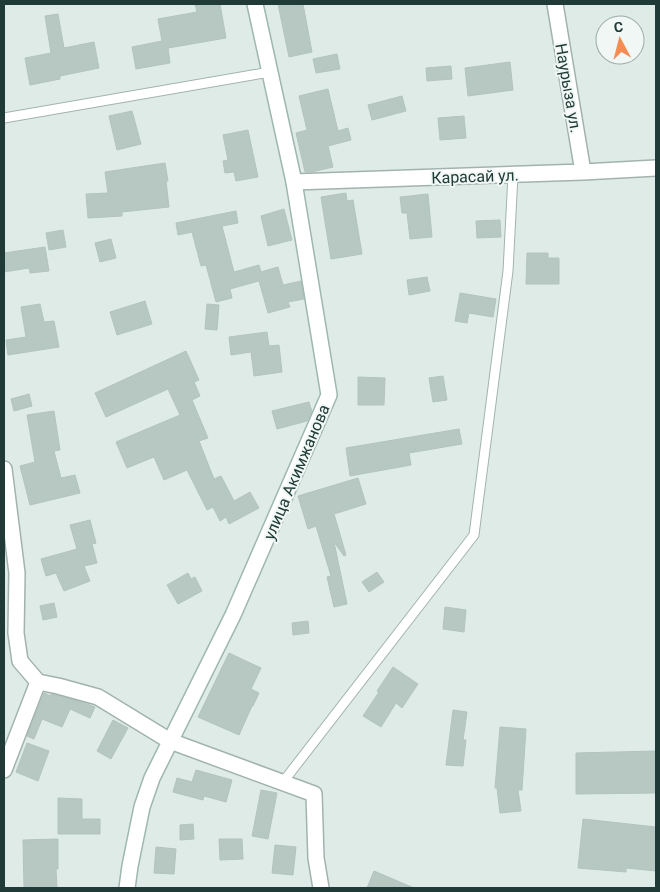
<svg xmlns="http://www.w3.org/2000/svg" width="660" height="892" font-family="Roboto,sans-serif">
	<rect width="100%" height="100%" fill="#dfebe7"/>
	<path fill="#b7c8c3" stroke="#b2c4bf" d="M195 4H220L226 38 168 48 170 63 136 69 132 47 162 41 158 19 197 12Z
		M278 4H303L312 52 289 57Z
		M58 14 64 48 94 42 99 68 60 76V79L30 85 25 58 51 53 45 16Z
		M337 54 340 69 316 73 313 59Z
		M510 62 513 90 468 96 465 68Z
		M451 66 452 79 427 81 426 68Z
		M328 89 338 131 348 128 351 140 328 146 333 167 312 172H305L296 133 307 130 299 96Z
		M402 96 406 111 372 120 368 105Z
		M132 111 141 144 117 150 109 116Z
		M464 116 466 138 440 140 438 118Z
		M248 130 258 177 236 181 234 172 225 173 223 161 228 160 223 135Z
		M165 163 168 181H166L169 207 122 212V216L88 218 86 194 108 193 105 172Z
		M346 193 347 201 353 200 362 254 331 259 321 197Z
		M428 194 432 237 410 239 407 213H402L400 197Z
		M284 209 292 240 268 246 261 216Z
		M236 211 238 223 222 226 234 272 259 265 261 272 278 267 283 285 301 281 304 299 288 302 290 307 268 313 259 281 230 289 232 298 216 302 206 265 201 266 192 232 178 235 176 223Z
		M500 220 501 237 477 238 476 221Z
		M63 230 66 247 49 250 46 233Z
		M111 239 116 258 100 262 95 243Z
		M45 247 49 271 30 273 29 268 4 272V253Z
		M527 253H548V258H559V284H526Z
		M427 277 430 291 409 295 407 280Z
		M460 293 496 299 493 317 469 313 467 323 455 321Z
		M145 301 152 324 117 335 110 312Z
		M40 304 44 322 54 321 59 347 8 355 6 340 26 337 21 307Z
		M207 304 219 305 217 330 205 329Z
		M267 332 269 346 279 345 282 372 254 376 251 352 231 355 229 337Z
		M186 351 199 380 194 382 200 396 192 400 208 438 199 441 214 479 221 476 234 501 250 492 259 508 229 524 226 517 220 521 213 507 207 510 187 470 164 480 154 457 127 468 116 442 180 415 168 389 106 417 95 393Z
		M443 376 447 400 433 402 429 378Z
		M358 377 385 378 384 405H358Z
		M29 394 32 406 14 411 11 399Z
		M309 402 312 412 307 421 277 429 272 411Z
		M54 411 60 450 54 451 61 478 75 475 80 493 30 505 20 466 35 462 27 415Z
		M459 429 462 444 409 453 411 465 350 476 346 448Z
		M358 478 366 504 334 514 346 555 344 556 334 542 347 604 334 607 327 577 331 576 316 526 308 529 298 496Z
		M90 520 96 543 92 544 97 563 84 566 90 581 64 591 56 573 46 576 41 559 77 549 70 525Z
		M377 572 384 582 369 592 362 582Z
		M188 573 191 579 195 577 202 591 178 604 167 585Z
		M54 603 57 617 43 620 40 606Z
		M445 607 466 610 464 632 443 629Z
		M308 621 309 633 293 635 292 623Z
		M229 653 261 668 251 689 259 693 253 706H252L239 735 198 717Z
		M393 667 418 684 402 708 396 703 381 727 363 716 379 692 377 691Z
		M44 693 51 696V694L56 695 81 702 95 707 90 718 70 709 62 727 42 719 34 739 27 736Z
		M453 710 467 712 463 740H466L463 766 446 765Z
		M113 720 128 728 111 759 97 751Z
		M500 727 526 729 522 790H518L521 811 500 813 497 788H495Z
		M27 743 49 751 38 781 16 772Z
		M656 751V793L576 794V753Z
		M196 770 232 780 226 802 204 796 203 800 173 792 177 778 192 782Z
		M261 790 277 793 268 839 252 836Z
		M58 798 82 799V819H100V834H58Z
		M583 819 656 827V871L626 868V872L578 868Z
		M193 824 194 839 180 840V825Z
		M58 839V869H56L57 888H24L23 840Z
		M219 839H242L243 859 220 860Z
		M275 845 296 847 293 875 272 873Z
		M156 847 176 849 174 874 154 873Z
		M374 871 414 888H367Z"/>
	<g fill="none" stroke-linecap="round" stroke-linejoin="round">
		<g stroke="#a2b3af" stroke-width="11">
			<path id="lane" d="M4 118 270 72
				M283 782 474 535 508 271 513 175"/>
		</g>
		<g stroke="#a2b3af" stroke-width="18">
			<path id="street" d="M555 4 583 172
				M294 182 583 172 656 168
				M4 469 17 573 16 633 20 661 38 682
				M38 682 58 686 98 697 170 741 314 794 316 858 321 888
				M4 770 38 682"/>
		</g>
		<g stroke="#9eb7b0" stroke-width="18">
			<path id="secondary" d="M127 888 130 866 142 807 152 778 233 615 329 395 294 182 255 4"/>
		</g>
		<use href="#lane" stroke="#fff" stroke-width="9"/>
		<use href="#street" stroke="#fff" stroke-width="15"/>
		<use href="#secondary" stroke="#fff" stroke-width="15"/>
	</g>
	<g text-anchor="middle" stroke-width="4" stroke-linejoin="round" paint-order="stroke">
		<g font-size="16" fill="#203b37" stroke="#f0f7f4">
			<text transform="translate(569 88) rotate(80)" y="6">Наурыза ул.</text>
			<text transform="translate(475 176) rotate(-2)" y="6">Карасай ул.</text>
			<text transform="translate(296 472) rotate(-67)" y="6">улица Акимжанова</text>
		</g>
	</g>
	<rect width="660" height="892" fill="none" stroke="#203b37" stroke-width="10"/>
	<g transform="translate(620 40) rotate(353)"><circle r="24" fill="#f0f7f4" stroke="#9daca8"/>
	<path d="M0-4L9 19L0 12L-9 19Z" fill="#f58c53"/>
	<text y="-8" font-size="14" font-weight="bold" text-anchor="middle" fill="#203b37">С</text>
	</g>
</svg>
